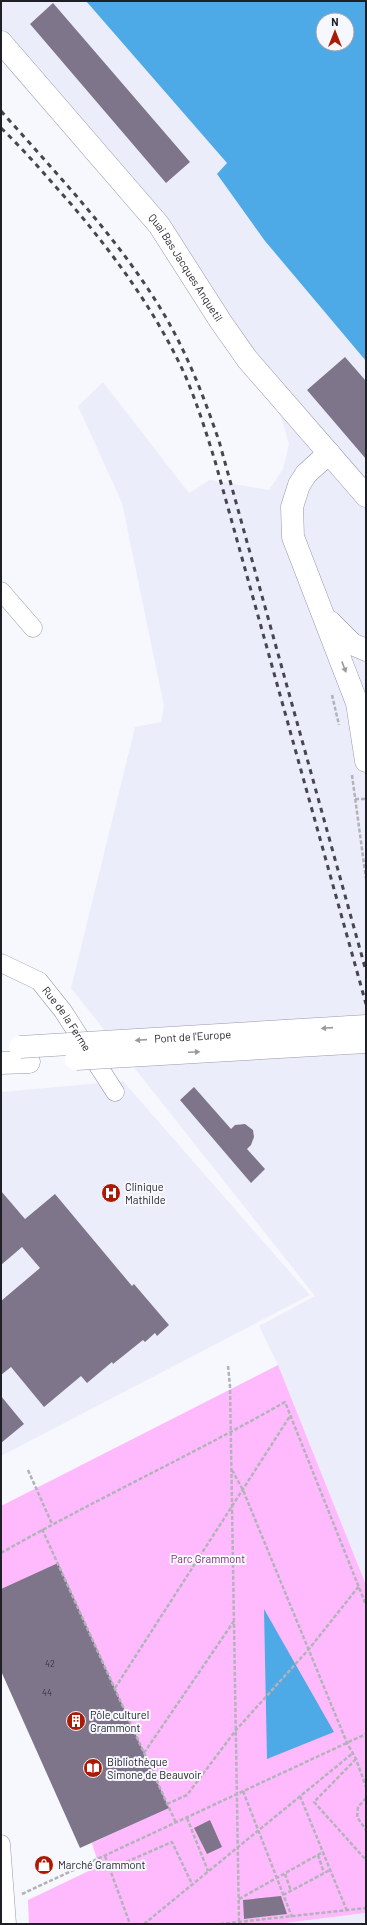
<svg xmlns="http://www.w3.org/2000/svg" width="367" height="1925" font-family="Barlow,sans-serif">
	<rect width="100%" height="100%" fill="#f7f8fd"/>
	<path fill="#ecedfa" d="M1 1H86L228 164 217 174 265 241 366 361V1585L278 1365 259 1326 315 1296 71 988 135 727 161 722 164 706 122 503 78 406 103 382 189 493 210 480 269 490 283 469 289 444 279 410 171 256 1 61Z
		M123 1081 310 1295 1 1456V1092Z
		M366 1913V1924H277Z"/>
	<path fill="#ffbafe" d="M278 1365 366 1585V1913L277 1924H29L28 1900 99 1866 92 1843 168 1808 58 1564 1 1589V1506Z"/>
	<path fill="#4ea9e7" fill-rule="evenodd" d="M86 1H366V361L265 241 217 174 227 163ZM323 20H347V44H323Z
		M264 1609 334 1732 267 1759Z"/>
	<path fill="#7f758b" d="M53 3 190 162 166 183 30 24Z
		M345 357 366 381V459L307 390Z
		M194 1087 231 1129 235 1125 245 1124 253 1130 254 1137 251 1145 247 1149 265 1169 251 1183 180 1100Z
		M1 1191 25 1219 55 1194 132 1286 134 1284 169 1325 157 1336 155 1333 145 1342 143 1340 113 1364 112 1362 87 1383 81 1376 44 1407 11 1367 1 1375V1301L40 1268 22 1247 1 1265Z
		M1 1396 24 1424 1 1443Z
		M58 1563 169 1808 80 1848 1 1671V1589Z
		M210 1820 222 1847 207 1854 194 1828Z
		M281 1896 287 1914 244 1919 243 1900Z"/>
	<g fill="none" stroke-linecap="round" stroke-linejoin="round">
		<g stroke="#9797af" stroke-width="19">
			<g id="minor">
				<path d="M1 591 33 628"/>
				<path id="s1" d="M1 963 39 981 63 1011 115 1092"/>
				<path d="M1 1844 7 1924"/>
			</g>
		</g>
		<g stroke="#9797af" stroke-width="23">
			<g id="major">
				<path id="s2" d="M1 42 159 225 221 322 247 359 366 496"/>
				<path d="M329 453 306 474 299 485 292 507 293 537 357 703 366 761"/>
				<path d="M330 622 352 644 366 650"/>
				<path d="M1 1063 29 1062"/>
			</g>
		</g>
		<path stroke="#b2b3b9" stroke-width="2.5" stroke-dasharray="4 2" stroke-linecap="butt" d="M332 695 339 725
			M352 775 366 879
			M355 799H366
			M228 1366 230 1386 239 1922
			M28 1470 52 1524
			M232 1470 243 1490 347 1743 356 1759 366 1787
			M42 1529 176 1823
			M1 1553C94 1500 192 1455 285 1402L366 1605
			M115 1688 290 1416
			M144 1753 234 1621
			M356 1759 314 1802 366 1860
			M243 1791 292 1917
			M300 1796 347 1911
			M366 1798 358 1807 357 1817 366 1830
			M167 1804 187 1795 236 1730 309 1649 359 1586
			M187 1818 208 1871
			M318 1855 324 1873
			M105 1856 130 1924
			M110 1869 172 1842 192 1884
			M285 1874 291 1891
			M22 1894 366 1734
			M283 1895 330 1870
			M239 1899 323 1852
			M144 1924 353 1753
			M220 1924 366 1908"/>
		<use href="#minor" stroke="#fff" stroke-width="18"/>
		<use href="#major" stroke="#fff" stroke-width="22"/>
		<path stroke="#46464f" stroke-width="3" stroke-dasharray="5 5" stroke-linecap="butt" d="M1 111C56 173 115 235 159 306 185 348 203 394 219 441L366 971
			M1 128C26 152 48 178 71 204 116 257 156 312 185 375 197 403 206 432 215 461L366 1004"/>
		<g stroke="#9797af" stroke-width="23" stroke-linecap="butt">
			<g id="major-bridge">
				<path id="s3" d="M20 1047 366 1026"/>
				<path d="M76 1059 366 1042"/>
			</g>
		</g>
		<use href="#major-bridge" stroke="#fff" stroke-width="22"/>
	</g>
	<defs><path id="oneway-solid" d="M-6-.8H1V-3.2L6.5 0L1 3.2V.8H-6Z"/></defs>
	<g fill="#9a9a9e">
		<use href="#oneway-solid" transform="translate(344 667) rotate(69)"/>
		<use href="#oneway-solid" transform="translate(327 1028) rotate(176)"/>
		<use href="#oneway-solid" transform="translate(141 1040) rotate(176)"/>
		<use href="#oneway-solid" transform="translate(194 1052) rotate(-3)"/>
	</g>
	<defs>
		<g id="hospital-disc" transform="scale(1)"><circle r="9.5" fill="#aa1b05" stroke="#f7f8fd"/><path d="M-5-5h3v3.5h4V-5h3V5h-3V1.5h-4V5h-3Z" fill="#fff"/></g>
		<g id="building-disc" transform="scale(1)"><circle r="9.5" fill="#aa1b05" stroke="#f7f8fd"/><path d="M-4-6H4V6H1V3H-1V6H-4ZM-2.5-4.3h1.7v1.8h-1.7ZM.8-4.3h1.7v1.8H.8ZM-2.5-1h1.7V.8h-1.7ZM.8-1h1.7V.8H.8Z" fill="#fff"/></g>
		<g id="library-disc" transform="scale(1)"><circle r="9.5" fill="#aa1b05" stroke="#f7f8fd"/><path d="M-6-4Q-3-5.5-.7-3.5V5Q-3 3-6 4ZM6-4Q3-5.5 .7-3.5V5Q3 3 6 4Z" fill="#fff"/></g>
		<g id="shop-disc" transform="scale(1)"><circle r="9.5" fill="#aa1b05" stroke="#f7f8fd"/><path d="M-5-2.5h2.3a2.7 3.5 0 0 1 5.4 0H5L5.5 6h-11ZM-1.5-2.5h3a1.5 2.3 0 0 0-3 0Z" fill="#fff"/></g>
	</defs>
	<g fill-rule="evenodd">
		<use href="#hospital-disc" x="111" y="1193"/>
		<use href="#building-disc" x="76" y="1721"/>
		<use href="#library-disc" x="93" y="1768"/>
		<use href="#shop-disc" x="44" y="1865"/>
	</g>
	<g text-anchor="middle" stroke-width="4" stroke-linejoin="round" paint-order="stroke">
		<g font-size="9" fill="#373441">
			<text x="50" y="1667">42</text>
			<text x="47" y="1696">44</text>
		</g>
		<g font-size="11" fill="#1f1f28" stroke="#f7f8fd">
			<text dy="4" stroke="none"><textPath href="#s2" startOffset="292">Quai Bas Jacques Anquetil</textPath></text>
			<text dy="4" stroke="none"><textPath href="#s1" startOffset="89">Rue de la Ferme</textPath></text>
			<text dy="4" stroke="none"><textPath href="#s3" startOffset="173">Pont de l'Europe</textPath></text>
		</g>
		<g font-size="11" fill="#1f1f28" stroke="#f7f8fd" text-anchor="start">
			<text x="125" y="1191">Clinique<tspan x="125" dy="13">Mathilde</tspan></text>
			<text x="90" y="1719">Pôle culturel<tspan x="90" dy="13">Grammont</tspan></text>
			<text x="107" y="1766">Bibliothèque<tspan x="107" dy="13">Simone de Beauvoir</tspan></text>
			<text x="58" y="1869">Marché Grammont</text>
		</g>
		<g font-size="11" fill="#802d81" stroke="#f7f8fd">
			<text x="208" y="1563">Parc Grammont</text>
		</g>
	</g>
	<rect width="367" height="1925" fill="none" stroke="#1f1f28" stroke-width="4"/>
	<g transform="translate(335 32)"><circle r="19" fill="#f7f8fd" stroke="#a1a1a8"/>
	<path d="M0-3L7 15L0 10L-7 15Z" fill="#aa1b05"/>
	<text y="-6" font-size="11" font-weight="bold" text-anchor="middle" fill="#1f1f28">N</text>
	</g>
</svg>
